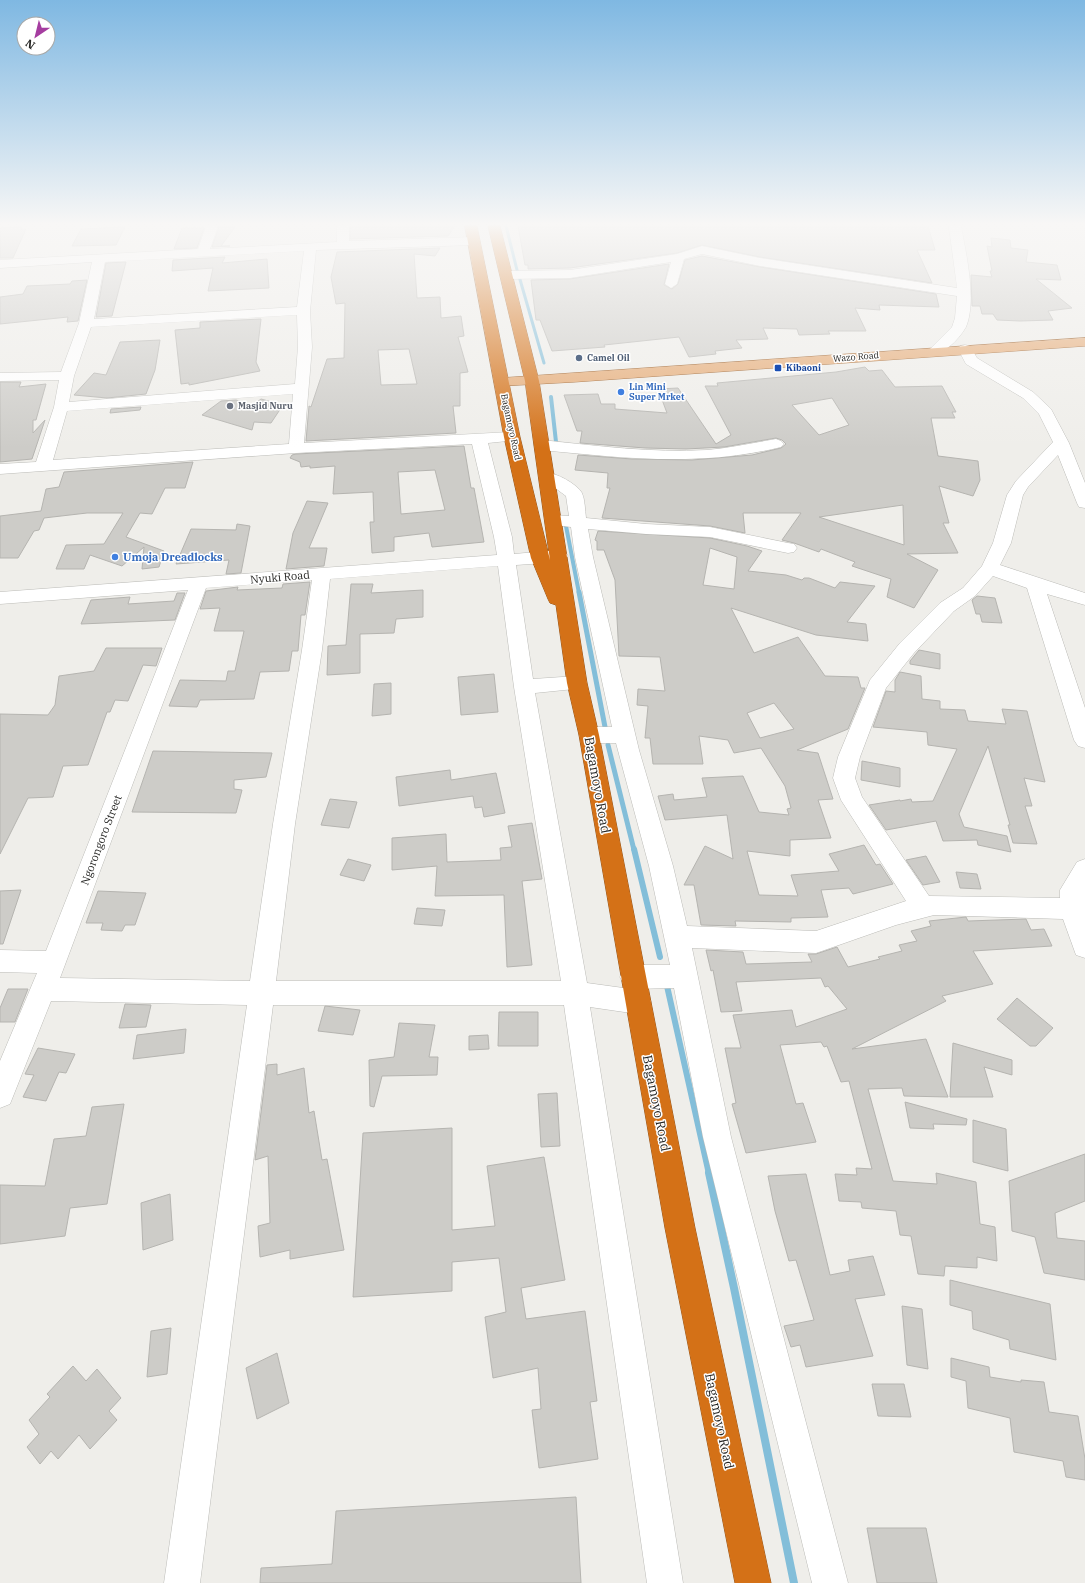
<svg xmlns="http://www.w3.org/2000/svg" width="1085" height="1583" font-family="'IBM Plex Serif',serif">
	<rect width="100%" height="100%" fill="#efeeea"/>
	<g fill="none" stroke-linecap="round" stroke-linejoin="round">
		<path stroke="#83bed9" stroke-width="3" d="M506 226 518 274
			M519 276 544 363"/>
		<path stroke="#83bed9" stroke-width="4" d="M551 397 556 442
			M566 526 579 593"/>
		<path stroke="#83bed9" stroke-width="5" d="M579 592 605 727
			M608 745 634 850"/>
		<path stroke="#83bed9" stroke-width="6" d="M634 849 660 957
			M667 986 709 1174"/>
		<path stroke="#83bed9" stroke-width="8" d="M709 1173 734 1288 794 1583"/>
	</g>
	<path fill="#cdccc8" stroke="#b5b4b0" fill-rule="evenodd" d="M350 226H455L448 236 350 239Z
		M518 226H928L935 250H917L932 283 760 257 702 245 677 253 570 268 528 269V265H525Z
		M22 227 21 229H26L13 258H0V228Z
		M125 227 116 245 72 246 81 229Z
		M219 227H235L221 246H230L212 247Z
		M182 228H204L197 248 174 249Z
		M991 238 1010 240 1011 248 1028 250 1026 262 1057 265 1061 280 1036 279 1072 308 1048 311 1053 320 1020 321 997 320 993 314H982L980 306H972L971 275 992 277 990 271H992L987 246 992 247Z
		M440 248 435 256 414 254 417 298 440 297 441 318 461 316 464 336 458 337 468 372 460 373V406H453L456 433 306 441 309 406 311 407 327 359 344 358 345 303 336 304 331 277 337 252ZM409 349 417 384 381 385 378 350Z
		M702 256 760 267 936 294 939 307 879 305 880 310 855 308 866 331H828L830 334 799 335 797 329 763 328 768 339 736 340 742 348 715 351 716 354 689 357 679 337 604 345 605 347 552 351 540 320H536L531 280 570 279 669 264 664 285 672 289 678 284 685 260Z
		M225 257 222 263 267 259 269 288 208 291 213 268 172 271 173 260Z
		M126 262 112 316 96 317 106 263Z
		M87 280 78 321 67 322 68 317 0 324V297L23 294 27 286 70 284 72 281Z
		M261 319 256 362 260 371 189 385V383L181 384 175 330 200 328V322Z
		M160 340 155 370 146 394 107 398 74 395 94 373 106 375 120 342Z
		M865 367 869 371 882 370 895 387 942 386 956 412H952L955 418H931L938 456 978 461 980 480 973 496 939 486 949 523H943L958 553 907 554 938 570 914 608 887 597 891 579 852 566 855 562 821 549 819 552 794 543 782 540 801 513H743L745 533 710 526 602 518 610 488H607L608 473 575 470 578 455 632 459 692 460 752 455 781 448 786 444 782 440 776 438 724 447 686 449 645 448 580 443 582 431H577L564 395 598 394 601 404H615V409L667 413 658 389 678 388 716 444 731 435 705 386H718L717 383 836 372ZM832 398 849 425 819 435 792 405ZM903 505 904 545 819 517Z
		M0 382H21L19 387 46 384 36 420H33V433L45 420 32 459 0 462Z
		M261 399 283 405 271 423 254 422 252 430 202 415 221 401 236 400 253 405Z
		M141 407 140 410 110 413 111 409Z
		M464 446 471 488H474L484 542 432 547 429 533 394 537V551L372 553 370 522H374L373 492 333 494 335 466 310 468V466L301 467 300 462 290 458 292 455 296 454ZM435 470 445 510 401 514 398 472Z
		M193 462 185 488H165L152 514 140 513 126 537 164 551 159 567 142 569 144 547 122 566 90 555 84 569H56L66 545 104 544 123 513H87L44 518 39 530 34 531 18 558H0V516L41 511 46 489 59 487 64 472Z
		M307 501 328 503 309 548H327L324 566 286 569 293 533Z
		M237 524 250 526 241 573 226 574 229 560 176 564 191 529 236 530Z
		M598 531 710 538 747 546 762 551 748 571 786 575 802 580 804 578H809L835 588 840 582 875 586 847 622 866 624 868 641 816 635 731 608 754 653 798 637 825 676 858 677 861 688H865L848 729 797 750 818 753 833 799 818 800 831 838 790 840V856L747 851 759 895 798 896 791 875 839 871 829 854 864 845 876 865 880 864 893 884 853 894 849 888 821 890 828 917 791 918V922L735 921 736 926 701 925 694 885H684L705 846 733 859 727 815 665 820 658 796 673 794 674 800 707 797 702 778 743 776 759 812 789 815 787 809 791 808 785 786 761 748 734 753 728 740 699 736 703 764H653L650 738H645L648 706 637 705 638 689 665 691 660 657 619 656 615 580 604 550H597V541L595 540ZM710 548 737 557 734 589 703 585ZM774 703 794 729 760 738 747 713Z
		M310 582 305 615H301L298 651H292L289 671 260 672 254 699 200 700 197 707 169 706 180 680 226 681 228 671H235L244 631H214L220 608 200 609 206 591 238 587 237 590 282 588 283 584Z
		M351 584H373L371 593 423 590V617L396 619 394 633 360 634V673L327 675 328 646 346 645Z
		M177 593H185L175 620 81 624 91 600 130 597 128 604 174 601Z
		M977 596 995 598 1002 623 982 622 980 614H976L972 600Z
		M106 648H162L156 666 143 665 128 701 115 700 110 712H107L88 765 63 766 53 797 28 798 0 854V714L48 715 55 705 59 676 94 671Z
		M919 650 940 654V669L910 664V661Z
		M900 672 921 676 922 699 940 701V709L965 710 968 721 1006 724 1002 709 1027 711 1045 782 1024 778 1032 806H1025L1037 844 1013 843 1008 825H1010L988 746 959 814 964 827 1007 836 1011 852 978 845 977 840 943 841 936 821 886 830 869 805 900 800V801L911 799 912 802 933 801 957 749 928 745 927 732 873 727 886 691 895 692V680Z
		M494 674 498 712 461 715 458 677Z
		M391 683V714L372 716 374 684Z
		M153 751 272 753 266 777 234 780V789L242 790 236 813 132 812Z
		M862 761 900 768V787L861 780Z
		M450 770 451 780 496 773 505 813 484 817 482 807 475 808 473 796 399 806 396 777Z
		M330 799 357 802 349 828 321 825Z
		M532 823 542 879 522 881 532 965 507 967 504 895 435 896 437 866 392 870V838L446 834 447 862 501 860 500 848 512 847 508 826Z
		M926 856 940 882 923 885 906 860Z
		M348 859 371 865 364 881 340 875Z
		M956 872 977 874 981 889 960 888Z
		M21 890 3 944H0V891Z
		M98 891 146 893 135 925H125L122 931 101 930 103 923H86Z
		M417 908 445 910 442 926 414 924Z
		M966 917 968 921 1026 919 1031 930 1044 929 1052 946 973 951 993 984 942 996 946 1001 852 1049 926 1039 948 1097 904 1096 902 1088 868 1089 893 1181 937 1184 936 1173 976 1182 980 1224 995 1227 997 1261 977 1257V1268L945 1266 944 1276 918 1274 911 1236 900 1235 896 1211 862 1208 861 1202 839 1201 835 1174 857 1175 856 1168 872 1169 849 1081 841 1082 827 1046 824 1047 821 1042 780 1045 796 1104 803 1103 816 1142 746 1153 732 1104 736 1103 725 1048H741L733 1015 792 1010 796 1027 847 1009 828 986 825 987 821 978 736 982 742 1011 721 1012 713 970 711 971 706 950 743 952 746 964 812 962 808 954H816L837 947 848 967 880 959 878 957 902 951 899 945 917 941 911 931 931 926 929 921Z
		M8 989H28L15 1022H0V1008Z
		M1017 998 1053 1028 1036 1046H1030L997 1019Z
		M125 1004 151 1005 146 1027 119 1028Z
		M325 1006 360 1010 353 1035 318 1031Z
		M499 1012H538V1046H498Z
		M399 1023 435 1025 429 1057H438L437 1075 382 1076 374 1107 370 1106 369 1060 394 1057Z
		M186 1029 184 1053 133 1059 137 1035Z
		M488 1035 489 1049 469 1050V1036Z
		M953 1043 1012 1060V1075L984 1067 993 1097H950Z
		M38 1048 75 1054 66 1073 59 1072 46 1101 23 1097 34 1075 25 1074Z
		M277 1064V1075L304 1068 309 1113 314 1111 322 1160 327 1159 344 1250 290 1259V1250L260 1257 258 1226 270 1223 268 1156 255 1160 267 1065Z
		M557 1093 560 1146 541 1147 538 1094Z
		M905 1102 967 1119 966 1125 933 1124 934 1129 910 1128Z
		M124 1104 107 1204 70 1208 65 1236 0 1244V1185L45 1186 54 1139 86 1136 92 1107Z
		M973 1120 1006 1129 1008 1171 973 1162Z
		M452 1128V1230L495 1226 487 1166 544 1157 565 1280 521 1288 526 1319 585 1311 597 1401 590 1402 598 1459 539 1468 532 1410 541 1409 538 1368 493 1378 485 1317 506 1312 499 1258 452 1262V1291L353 1297 363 1133Z
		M1085 1154V1201L1055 1213 1057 1238 1085 1241V1280L1044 1273 1035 1237 1012 1231 1009 1181Z
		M806 1174 830 1275 850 1271 848 1260 873 1256 885 1295 855 1299 873 1356 806 1367 800 1345 791 1347 784 1326 814 1320 796 1260 789 1261 775 1211 768 1176Z
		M170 1194 173 1240 143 1250 141 1203Z
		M950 1280 1050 1304 1056 1360 1010 1349 1009 1340 973 1329 972 1311 950 1305Z
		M902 1306 922 1309 928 1369 907 1365Z
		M171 1328 167 1374 147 1377 151 1331Z
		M277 1353 289 1403 257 1419 246 1368Z
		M951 1358 989 1367 990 1377 1021 1382V1380L1044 1382 1049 1412 1078 1416 1085 1459V1480L1066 1477 1063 1461 1014 1452 1010 1418 968 1408 966 1381 951 1377Z
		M73 1366 86 1381 97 1369 121 1398 109 1411 117 1420 90 1449 79 1435 58 1459 51 1451 40 1464 27 1447 39 1434 29 1420 50 1397 47 1394Z
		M872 1384H904L911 1417 878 1416Z
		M576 1497 581 1583H260L261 1568 332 1564 336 1511Z
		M867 1528H926L937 1583H877Z"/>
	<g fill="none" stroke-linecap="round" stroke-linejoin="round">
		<g stroke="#bcbcb8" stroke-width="1">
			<path id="minor" d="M206 226H218L210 249 337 242V226H349V241L474 237 480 241 474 245 316 250 310 311 312 347 304 443 512 432 517 434 520 437 517 440 488 443 512 537 514 554 559 550 565 552 568 556 565 560 559 562 516 565 533 679 577 676 584 678 587 683 584 688 535 693 587 983 638 990 647 994 651 1002 647 1010 638 1014 590 1007 683 1583H647L564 1005H273L200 1583H164L247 1005 51 1001 10 1104 0 1108V1061L37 973 0 972V950L46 951 188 590 0 604V592L497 555 494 537 472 444 296 453 0 474V464L36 462 54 407 59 380 0 381V373L61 372 79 323 92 262 0 268V260L198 249ZM304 251 297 307 94 319 105 262ZM297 315 298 347 295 384 69 402 74 376 91 327ZM293 394 289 444 53 460 67 411ZM498 566 514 687 561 981H276L295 824 322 650 330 579ZM312 580 302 650 273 824 250 981 60 978 206 588Z
				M949 226H961C966 253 977 301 966 327 962 334 956 341 950 346 943 351 940 355 931 353L929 350 952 327 955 318 957 296 760 266 702 254 684 259 677 284 671 288 665 284 671 262 570 278 506 279 500 275 506 271 570 270 677 254 702 246 760 258 957 288Z
				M965 345 970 346 977 358 1033 392 1051 409 1069 443 1085 483V508L1079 507 1077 503 1058 455 1028 487 1023 495 1011 543 1000 565 1085 593V605L1047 594 1085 708V748L1078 746 1074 740 1027 588 993 576 975 596 954 611 914 653 886 688 860 757 855 778 862 797 929 896 1060 898V890L1077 862 1085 859V958L1076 955 1063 919 934 915 896 925 816 953 692 948 731 1137 848 1583H812L703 1137 674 988 633 989 624 985 620 977 624 969 633 965H670L649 866 616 743H589L582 741 579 735 582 729 589 727H612L575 557 571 527 548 524 546 520 548 516 554 515 569 516 566 496 539 476 541 473C552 470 576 483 582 493 585 500 585 510 586 518L646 524 710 527 788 543 794 544 797 548 794 552 788 553 710 537 646 534 588 529 593 557 639 750 673 866 687 926 816 931 906 901 841 800 833 778 838 757 870 680 900 643 940 603 963 588 982 566 993 543 1007 495 1016 481 1053 442 1039 414 1023 398 966 364 958 349 960 346Z
				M776 439 781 441 784 444 781 447C702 467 622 458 542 450L536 448 534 445 536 442 542 440C597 446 652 453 707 450 730 448 753 443 776 439Z"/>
		</g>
		<g stroke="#97561b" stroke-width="1">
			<path id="major" d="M1085 338V346L574 382 501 386 496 385 494 382 496 379 501 378Z"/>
		</g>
		<g stroke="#97561b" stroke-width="1">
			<path id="highway" d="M465 226H477L520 437 550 560 525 381 488 226H500L539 381 587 683 599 735 695 1228 771 1583H735L665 1228 579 735 567 683 556 605 550 603 548 599 531 558 504 437Z"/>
		</g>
		<use href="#minor" fill="#fff" fill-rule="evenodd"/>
		<use href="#major" fill="#e5aa74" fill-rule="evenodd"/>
		<use href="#highway" fill="#d47117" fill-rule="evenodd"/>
	</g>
	<linearGradient id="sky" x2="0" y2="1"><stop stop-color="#7fb8e2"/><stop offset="0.5" stop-color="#f8f7f6"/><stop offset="1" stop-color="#f8f7f6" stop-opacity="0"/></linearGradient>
	<rect width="1085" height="448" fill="url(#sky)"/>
	<circle fill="#5c6f8a" stroke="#fff" stroke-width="1.5" cx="579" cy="358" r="4"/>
	<rect fill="#1a4fb4" stroke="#fff" stroke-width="1.5" x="774" y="364" width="8" height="8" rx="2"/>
	<g fill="#3f7fe0" stroke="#fff" stroke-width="1.5">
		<circle cx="621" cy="392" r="4"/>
		<circle cx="115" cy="557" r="4"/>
	</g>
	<circle fill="#6b7280" stroke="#fff" stroke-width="1.5" cx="230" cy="406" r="4"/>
	<g text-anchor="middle" stroke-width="3" stroke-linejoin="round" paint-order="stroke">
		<g font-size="9" fill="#252523" stroke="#fff">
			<text transform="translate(856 357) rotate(-5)" y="3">Wazo Road</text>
			<text transform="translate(511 427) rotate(78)" y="3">Bagamoyo Road</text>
		</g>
		<g font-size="9" font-weight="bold" fill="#4e5e75" stroke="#fff" text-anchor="start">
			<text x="587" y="361">Camel Oil</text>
		</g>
		<g font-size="9" font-weight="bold" fill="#164399" stroke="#fff" text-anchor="start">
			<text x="786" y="371">Kibaoni</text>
		</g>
		<g font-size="9" font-weight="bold" fill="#366cbe" stroke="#fff" text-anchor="start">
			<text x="629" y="390">Lin Mini<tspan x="629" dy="10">Super Mrket</tspan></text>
		</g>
		<g font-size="9" font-weight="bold" fill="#5b616d" stroke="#fff" text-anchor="start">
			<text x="238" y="409">Masjid Nuru</text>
		</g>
		<g font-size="11" font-weight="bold" fill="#366cbe" stroke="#fff" text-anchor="start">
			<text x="123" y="561">Umoja Dreadlocks</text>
		</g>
		<g font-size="11" fill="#252523" stroke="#fff">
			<text transform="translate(280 577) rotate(-5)" y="4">Nyuki Road</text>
			<text transform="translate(101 840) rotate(-69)" y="4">Ngorongoro Street</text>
		</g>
		<g font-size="13" fill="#252523" stroke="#fff">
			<text transform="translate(598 785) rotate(80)" y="5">Bagamoyo Road</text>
			<text transform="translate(657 1103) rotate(79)" y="5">Bagamoyo Road</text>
			<text transform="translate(720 1421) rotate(78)" y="5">Bagamoyo Road</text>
		</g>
	</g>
	<g transform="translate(36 36) rotate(215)"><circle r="19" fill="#ffffff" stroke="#a8a8a7"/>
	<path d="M0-3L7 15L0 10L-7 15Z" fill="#a53da0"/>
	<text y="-6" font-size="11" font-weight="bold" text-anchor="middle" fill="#252523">N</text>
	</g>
</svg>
